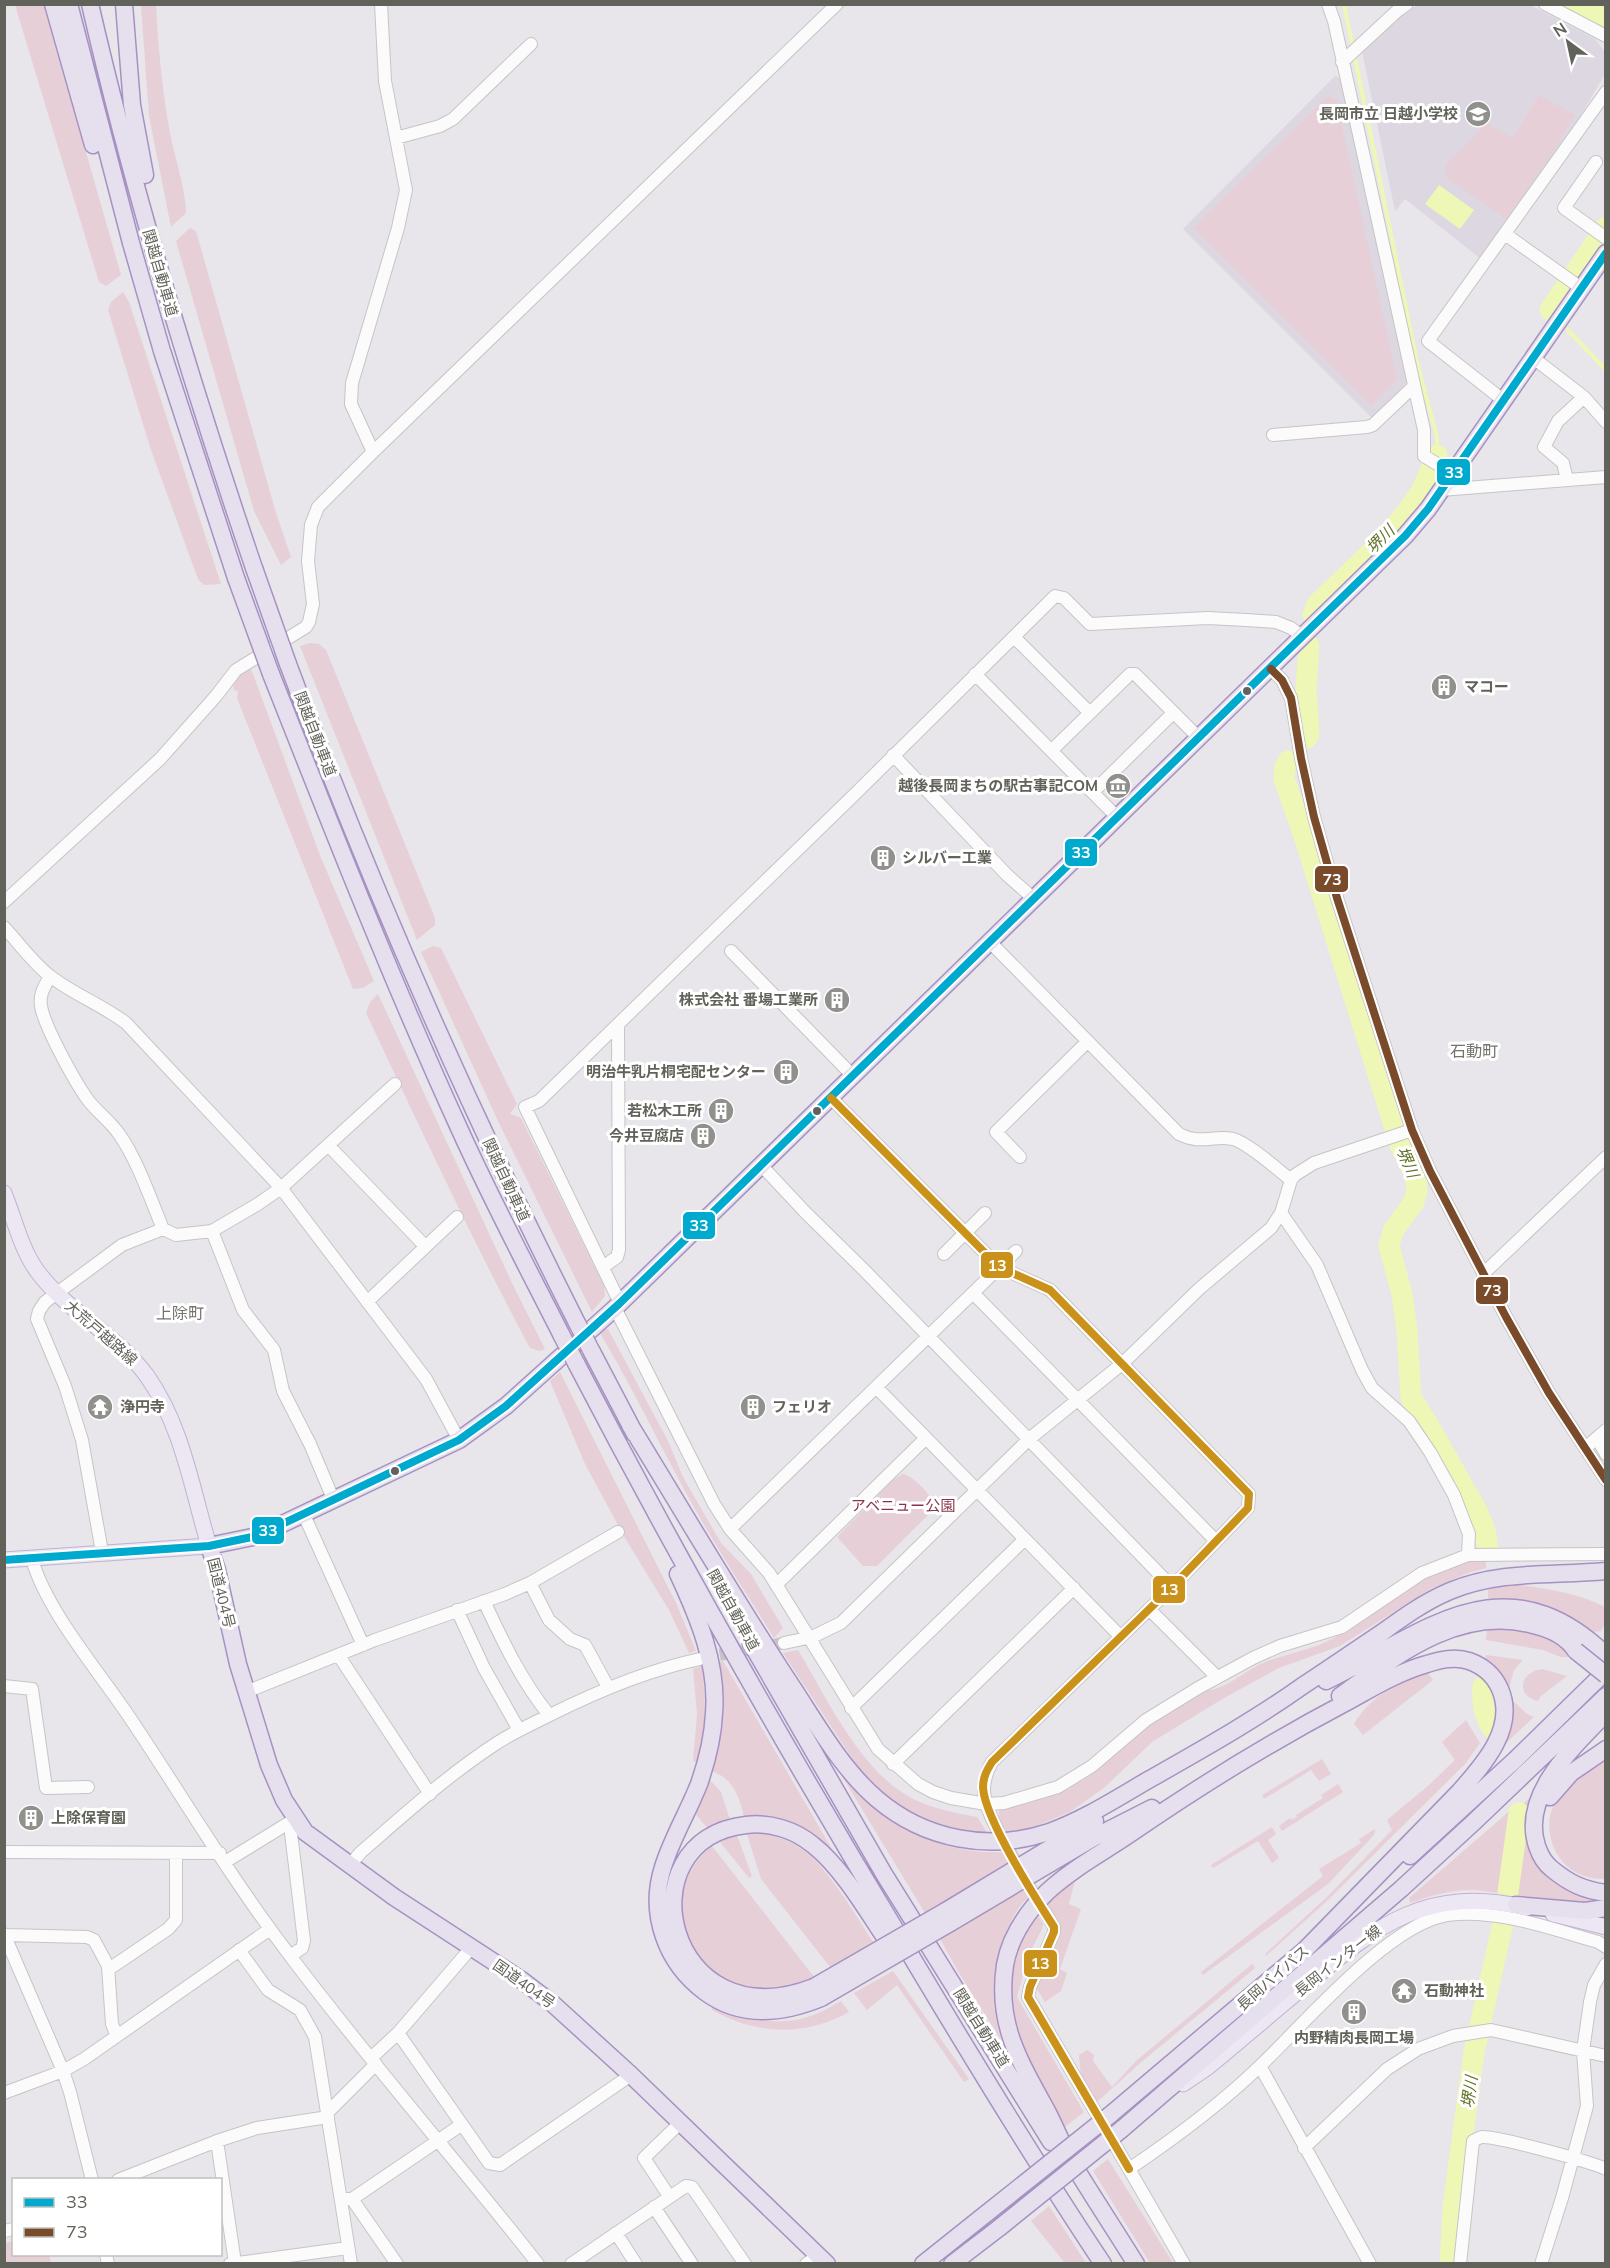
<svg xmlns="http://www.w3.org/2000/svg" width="1610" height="2268" font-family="Mulish,'Noto Sans JP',sans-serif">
	<rect width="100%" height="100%" fill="#e8e5eb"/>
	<path fill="#dcd7e1" d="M1418 5H1530L1595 39 1605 52V74L1558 154 1481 259 1405 199 1395 211 1362 51 1392 22Z
		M1335 76 1341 79 1407 382 1372 418 1183 229Z"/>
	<path fill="#e7cfd8" d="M15 5H44L121 275 106 286 99 282Z
		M141 5H156C158 46 162 87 169 128 174 157 185 184 186 213L171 227 149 116Z
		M1539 95 1575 115 1554 151 1506 219 1447 178 1445 167C1458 148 1473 144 1484 122L1513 138Z
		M1328 96 1336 99 1397 379 1371 406 1193 228Z
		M190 228 196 231 276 513 291 557 281 565 254 511 176 241Z
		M123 292 129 302 221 584 204 585 198 579 150 447 108 310 111 302Z
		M310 643 319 644 326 650 435 918V925L417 940 300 646Z
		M250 666 321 858 374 981 363 988 353 989 237 698 238 691 234 690 233 686 239 676Z
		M433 946 441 948 517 1104 510 1114 521 1118 604 1286 605 1296 592 1312 498 1121 421 952Z
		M378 994 512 1283 545 1349 540 1351 530 1348C471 1238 419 1125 366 1013L370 1002Z
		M605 1328 608 1329 668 1441 683 1477 699 1505 721 1543 751 1574 783 1628 774 1638C741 1585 707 1533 678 1478 652 1429 628 1380 600 1333Z
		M560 1372 677 1605 696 1651 689 1653 669 1610 625 1538 585 1464 550 1381Z
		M903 1474C914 1477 931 1494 934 1505L932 1511 877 1566H863L837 1537 893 1480Z
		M1486 1560V1568L1471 1572 1430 1589 1340 1646 1279 1668 1224 1698 1152 1742 1104 1788 1070 1812 1031 1828 1004 1833 998 1823 999 1811 1003 1808 1043 1799 1067 1790 1094 1773 1135 1735 1201 1690C1220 1693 1238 1676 1255 1667 1279 1654 1308 1652 1332 1639 1368 1620 1397 1591 1433 1573 1442 1568 1458 1563 1468 1562 1475 1562 1479 1562 1486 1560Z
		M1513 1584C1543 1588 1579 1593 1605 1607V1623L1601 1631 1592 1632 1488 1598V1586Z
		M1487 1629C1520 1629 1546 1634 1573 1654L1569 1657H1561L1543 1650 1486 1640Z
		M798 1650C828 1700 861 1773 915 1800 935 1809 956 1813 977 1817L988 1834 947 1828 909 1813 880 1793 859 1769 783 1653Z
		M1486 1655 1523 1660 1514 1670 1509 1688 1500 1672 1485 1660Z
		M723 1661 840 1863 784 1820 770 1817 744 1816C739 1796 733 1778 711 1771L716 1662Z
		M702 1666C706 1700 706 1730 698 1763L693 1761 697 1714 693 1669Z
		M1542 1669 1567 1676 1541 1696 1538 1701C1515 1695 1520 1672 1542 1669Z
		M1427 1672 1433 1680 1363 1735 1354 1724C1371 1695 1397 1684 1427 1672Z
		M1513 1701 1527 1714 1534 1717 1505 1744 1512 1726Z
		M1466 1720 1480 1743 1466 1763 1329 1899 1266 1956 1265 1954 1327 1897 1392 1830 1387 1820 1429 1785 1455 1760 1442 1742Z
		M1605 1757V1879C1592 1879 1578 1876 1567 1866 1549 1851 1543 1819 1557 1799 1569 1781 1588 1769 1605 1757Z
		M1322 1759 1331 1774 1319 1781 1311 1770 1264 1799 1262 1795Z
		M838 1767C875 1822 939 1856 1006 1852L1013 1864 925 1913 837 1768Z
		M709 1779 721 1792 730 1820 708 1829 695 1813Z
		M1338 1784 1343 1792 1282 1831 1279 1826 1290 1818 1292 1820 1297 1817 1296 1815 1323 1798 1321 1795Z
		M1536 1790 1532 1843 1601 1899 1605 1904 1553 1903 1510 1893 1518 1842 1521 1807Z
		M1516 1808 1517 1812 1506 1893C1494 1894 1483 1890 1472 1890 1450 1890 1430 1896 1410 1903L1409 1898 1512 1809Z
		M1272 1827 1276 1834 1268 1840 1279 1858 1272 1863 1258 1841 1213 1868 1211 1865Z
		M1375 1829 1374 1835 1328 1884 1203 1975 1201 1972 1323 1876 1319 1869 1361 1843 1359 1839Z
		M756 1832C770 1835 784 1838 796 1845 825 1861 855 1915 874 1943L830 1967 761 1879 747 1834Z
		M737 1835 752 1876 749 1878 720 1842Z
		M712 1846 815 1978C803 1984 790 1991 776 1991 755 1991 717 1980 703 1964 672 1928 673 1877 712 1846Z
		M1075 1881 1069 1904 1081 1909 1060 1969 1067 1973 1061 1991 1045 2002 1036 1988 1043 1968 1056 1945 1059 1925 1046 1904Z
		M1027 1888 1031 1896C1022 1901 1016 1912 1011 1921 991 1963 989 1996 1001 2040L959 1973 940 1939Z
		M1037 1914 1043 1924 1042 1929 1029 1954 1017 1997 1084 2112 1065 2127C1021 2053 984 1996 1037 1914Z
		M1252 1964 1255 1968 1139 2064 1097 2102 1081 2078 1079 2055 1087 2050 1094 2055 1093 2061 1112 2087 1136 2061Z
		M893 1971 969 2079 964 2082 897 1985 867 2010 854 1993Z
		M841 2001 849 2012C805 2037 754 2035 711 2009L715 2006C742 2018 777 2027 807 2017 819 2014 830 2007 841 2001Z
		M1108 2159 1173 2263H1150L1093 2171Z
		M1049 2206 1086 2263H1065L1031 2221Z
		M13 2241 14 2254 49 2255 51 2263H5V2243Z"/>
	<path fill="#eff7b6" d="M1439 185 1474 210 1460 229 1425 204Z"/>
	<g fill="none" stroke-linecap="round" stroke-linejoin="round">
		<path stroke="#eff7b6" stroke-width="4" d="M1344 4 1417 362 1437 437V455
			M1550 310 1553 312
			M1568 330 1606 370"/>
		<path stroke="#eff7b6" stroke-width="21" d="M1575 4 1606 20
			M1550 310 1606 227
			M1313 615 1317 604C1353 569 1393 535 1420 493 1427 481 1431 467 1437 455
			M1307 738 1309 733 1306 689 1309 646
			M1288 761 1285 767 1284 779 1305 839 1400 1145 1415 1175 1417 1190 1414 1202 1393 1231 1389 1246 1402 1294 1407 1330 1411 1398 1429 1426 1478 1513 1485 1530 1488 1551
			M1483 1686C1482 1703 1483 1714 1492 1728
			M1508 1892 1519 1813
			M1450 2264 1453 2207 1474 2052 1503 1923"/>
		<path stroke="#c6c4c7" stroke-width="12" stroke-dasharray="12 6" stroke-linecap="butt" d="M702 1658 784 1643
			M1001 1835 1041 1906"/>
		<g stroke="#c6c5c5" stroke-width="14">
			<path id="minor" d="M1328 4 1334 21 1424 430V456L1452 473
				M1545 4 1606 36
				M1342 62 1397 11 1407 4
				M396 138 440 126 453 119 531 44
				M1596 162 1564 208 1606 238
				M1505 234 1581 288
				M1532 357 1584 397 1606 422
				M1503 400 1428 341 1606 92
				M1273 435 1367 427 1373 425 1414 386
				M373 452 351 404 352 383 398 228 406 190 385 81 381 4
				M1567 480 1563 463 1544 447 1558 421 1584 397
				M1441 490 1606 477
				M1014 637 1089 712
				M1271 669 1282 680 1291 698 1301 758 1314 817 1337 898 1412 1130 1430 1171 1506 1317 1549 1393 1606 1480
				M975 674 1118 818
				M1052 750 1130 674H1135L1199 738
				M893 755 1007 875 1034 899
				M1093 792 1173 713
				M4 902 160 759 216 696 236 670 306 627 309 622 313 604 308 561 311 525 318 507 373 452 837 4
				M4 927C19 943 32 962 50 976 73 994 102 1005 126 1023L281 1188 426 1379 459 1440
				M991 943 1179 1134C1201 1145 1212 1135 1233 1139 1248 1143 1277 1169 1291 1180
				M731 951 853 1076
				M50 976C45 986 39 994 41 1006 44 1026 75 1082 88 1100 97 1112 110 1121 119 1134 137 1159 151 1200 163 1229
				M831 1098 999 1267 1050 1290 1249 1494 1248 1508 1172 1587 992 1762C978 1787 984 1804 997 1829
				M328 1145 425 1246
				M1020 1157 996 1132 1087 1042
				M761 1165 806 1213 865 1271 1172 1587
				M212 1231 243 1310 274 1350 283 1391 310 1444 334 1501
				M944 1254 985 1213
				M603 1267 617 1257 619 1250 618 1025
				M1483 1274 1606 1157
				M973 1293 1216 1541
				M367 1302 457 1217
				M620 1303 525 1107 539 1101 856 793 1055 596 1064 598 1090 624 1208 618 1246 620 1276 622 1291 628 1303 637
				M615 1308 714 1504 730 1529 769 1573 878 1749 918 1784 933 1792 951 1798 986 1804 1004 1803 1058 1787 1092 1766 1146 1720 1198 1688 1253 1658 1280 1646 1342 1627 1422 1573 1468 1555 1469 1534 1454 1495 1430 1452 1409 1421 1372 1388 1362 1370 1317 1265 1281 1213
				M876 1387 1120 1636
				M1597 1438 1606 1454
				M1585 1448 1606 1430
				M304 1515 363 1645
				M730 1529 1016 1251
				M102 1552 82 1440 65 1386 37 1319 39 1311 45 1302 122 1245 163 1229 176 1235 212 1231 258 1204 281 1188 395 1084
				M1468 1555 1606 1554
				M32 1559C47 1613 103 1676 134 1724 186 1802 234 1883 291 1957 370 2062 457 2161 538 2264
				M530 1583 549 1620 570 1639 585 1645 608 1687
				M776 1585 926 1438
				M484 1601C503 1642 521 1680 549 1715
				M1149 1609 1217 1677
				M457 1610 484 1668 519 1730
				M784 1643 812 1637 841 1623 1028 1440 1123 1363 1199 1289 1271 1228 1281 1213 1291 1180 1295 1175 1314 1163 1412 1130
				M339 1656 430 1794
				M4 1686 32 1689 46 1788 88 1787
				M246 1692 375 1640 505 1594 530 1583 618 1532
				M851 1708 1025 1539
				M893 1764 1074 1588
				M4 1852 220 1853
				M225 1862 295 1819
				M350 1865 361 1852C405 1814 449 1774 497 1743 514 1732 532 1724 550 1715 598 1691 648 1670 700 1659
				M1045 1912 1054 1927V1932L1030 1987 1028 1997 1129 2169
				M4 1934 63 2071 70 2092 92 2180
				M5 1935 87 1937 94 1940 108 1966 112 2024 116 2034
				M239 1950 268 1990 300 2010 315 2037 351 2264
				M290 1956 302 1948 304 1941 291 1833 295 1819
				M109 1969 168 1929 176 1920V1854
				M398 2033 489 2163 500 2165 631 2075
				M371 2058 398 2033 471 1948
				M1260 2066 1370 2264
				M4 2093 63 2071 84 2059 270 1929
				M328 2112 376 2064
				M217 2141 257 2128 328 2117
				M1304 2148 1387 2069 1418 2049 1453 2036 1491 2030 1606 2056
				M118 2180 217 2141 235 2263
				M669 2196 644 2158 680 2123
				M342 2199H352L461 2125
				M352 2199 397 2264
				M654 2207 692 2264
				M4 2231 14 2229
				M616 2233 636 2264
				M106 2254 108 2264
				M230 2264 348 2248
				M571 2264 686 2186 692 2187 745 2264
				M806 2264 817 2256
				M1184 2264 1129 2169C1175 2138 1221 2104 1261 2065 1304 2024 1389 1924 1447 1915 1496 1908 1552 1929 1598 1942L1606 1947
				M1460 2264 1473 2141C1474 2140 1481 2137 1482 2137 1497 2136 1591 2162 1606 2169
				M1541 2264 1562 2198 1587 2106 1583 2051 1590 2002 1594 1985 1606 1964"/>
		</g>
		<g stroke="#c0b2d3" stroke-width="17">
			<path id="major" d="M4 1193C15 1220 22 1254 41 1276 71 1314 118 1336 147 1376 182 1425 192 1489 209 1546L4 1560
				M1553 1914 1606 1927
				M1183 2084 1208 2067C1241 2040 1273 2012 1306 1985 1378 1924 1428 1885 1527 1908"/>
		</g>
		<g stroke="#a592c2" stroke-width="19">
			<path id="highway" d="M53 4 93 145
				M69 4 131 243 162 351 236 578
				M90 4C134 195 191 383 254 568
				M124 4 132 105 145 175
				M288 664C372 889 468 1108 577 1323
				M271 674C331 826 391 979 459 1128 491 1199 527 1267 562 1336
				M592 1352 635 1434
				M576 1363C677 1557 785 1747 898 1934 964 2045 1031 2156 1103 2264
				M630 1425C684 1513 736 1602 793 1688 818 1726 842 1769 877 1799 925 1840 990 1852 1049 1832 1085 1819 1117 1798 1150 1779 1201 1750 1253 1721 1301 1687 1327 1670 1353 1652 1380 1634 1402 1618 1424 1602 1450 1591 1500 1570 1553 1576 1606 1571
				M678 1574C698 1617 718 1664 714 1713 713 1737 707 1761 699 1784 688 1812 672 1838 663 1867 648 1914 666 1963 705 1992 740 2018 782 2014 821 1998
				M751 1643 884 1874 1051 2142
				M1326 1681C1424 1633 1504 1557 1606 1655
				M1340 1696C1397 1655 1460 1605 1533 1625 1551 1629 1566 1636 1576 1651
				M1606 1713C1574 1747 1520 1794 1537 1846 1540 1855 1544 1863 1552 1869 1569 1883 1583 1890 1606 1893
				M1550 1797 1571 1773 1606 1749
				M1410 1856 1515 1760 1606 1671
				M1516 1905 1585 1911 1606 1908
				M944 1912 1095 1821
				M950 1923 1093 1838 1152 1808
				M814 1987C666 2044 621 1839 746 1825 770 1822 795 1830 813 1845 845 1870 872 1920 896 1954
				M1110 2115 1306 1949
				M1122 2129 1401 1889 1474 1822 1606 1696
				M827 2264 631 2075 553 2004 523 1981 394 1897 305 1832 284 1800 269 1765 238 1664 217 1570 209 1546 257 1536 459 1440 506 1406 615 1308 1405 536 1428 509 1606 253
				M923 2264 987 2213
				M952 2264 999 2228
				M1136 2264C1115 2230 1093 2197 1073 2164 1063 2147 1056 2128 1047 2111 1020 2061 996 2025 1005 1965 1010 1937 1027 1912 1047 1892 1072 1869 1102 1853 1130 1834 1201 1785 1269 1743 1345 1703 1371 1689 1398 1672 1427 1664 1440 1660 1455 1656 1469 1661 1483 1666 1494 1675 1500 1689 1517 1728 1483 1765 1459 1792L1299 1956"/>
		</g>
		<use href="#minor" stroke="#fcfbfc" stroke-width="12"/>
		<use href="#major" stroke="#ece7f2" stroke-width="15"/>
		<use href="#highway" stroke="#e6e0ee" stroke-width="16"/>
		<g stroke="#a592c2" stroke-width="19" stroke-linecap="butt">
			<path id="highway-bridge" d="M254 568 288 664
				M236 578 271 674
				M577 1323 592 1352
				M562 1336 576 1363
				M1576 1651 1606 1675
				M814 1987 944 1912
				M821 1998 950 1923
				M987 2213 1110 2115
				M999 2228 1122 2129"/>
		</g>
		<use href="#highway-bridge" stroke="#e6e0ee" stroke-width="16"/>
		<g stroke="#fff" stroke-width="12">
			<path id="bus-1" d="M4 1560 209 1546 257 1536 459 1440 506 1406 620 1303 1405 536 1428 509 1606 253"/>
		</g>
		<g stroke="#fff" stroke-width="12">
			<path id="bus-2" d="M1271 669 1282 680 1291 698 1301 758 1314 817 1337 898 1412 1130 1430 1171 1506 1317 1549 1393 1606 1480"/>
		</g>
		<g stroke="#fff" stroke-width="12">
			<path id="bus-3" d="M831 1098 999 1267 1050 1290 1249 1494 1248 1508 1172 1587 992 1762C987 1770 983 1777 983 1787 984 1818 1036 1899 1054 1927V1932L1030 1987 1028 1997 1129 2169"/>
		</g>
		<use href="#bus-1" stroke="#00a9ce" stroke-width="8"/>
		<use href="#bus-2" stroke="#7a4b2a" stroke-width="8"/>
		<use href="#bus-3" stroke="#ca921b" stroke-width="8"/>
	</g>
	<defs>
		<g id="school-disc" transform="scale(1.35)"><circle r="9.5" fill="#90908d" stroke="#fff"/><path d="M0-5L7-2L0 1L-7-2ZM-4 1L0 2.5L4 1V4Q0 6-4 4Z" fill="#fff"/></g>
		<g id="building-disc" transform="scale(1.35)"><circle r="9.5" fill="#90908d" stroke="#fff"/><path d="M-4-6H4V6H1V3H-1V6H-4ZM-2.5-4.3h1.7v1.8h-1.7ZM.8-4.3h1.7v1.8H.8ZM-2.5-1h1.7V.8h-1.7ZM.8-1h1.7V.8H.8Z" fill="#fff"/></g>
		<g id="museum-disc" transform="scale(1.35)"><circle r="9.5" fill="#90908d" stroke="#fff"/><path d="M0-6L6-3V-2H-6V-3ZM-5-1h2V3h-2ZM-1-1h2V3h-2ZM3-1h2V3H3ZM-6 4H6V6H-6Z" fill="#fff"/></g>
		<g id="temple-disc" transform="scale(1.35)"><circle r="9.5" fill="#90908d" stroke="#fff"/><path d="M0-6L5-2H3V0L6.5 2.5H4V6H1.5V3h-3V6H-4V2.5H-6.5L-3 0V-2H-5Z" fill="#fff"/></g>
	</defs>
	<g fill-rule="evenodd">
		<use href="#school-disc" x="1478" y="114"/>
		<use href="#building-disc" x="1444" y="687"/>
		<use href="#museum-disc" x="1118" y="786"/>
		<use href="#building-disc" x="883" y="858"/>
		<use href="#building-disc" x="837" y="1000"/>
		<use href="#building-disc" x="786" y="1072"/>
		<use href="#building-disc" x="721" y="1111"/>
		<use href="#building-disc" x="703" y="1136"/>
		<use href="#temple-disc" x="100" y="1407"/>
		<use href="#building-disc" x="753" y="1407"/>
		<use href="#building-disc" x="31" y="1818"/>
		<use href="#temple-disc" x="1404" y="1991"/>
		<use href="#building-disc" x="1354" y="2012"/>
	</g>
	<g fill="#61635a" stroke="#fff" stroke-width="2">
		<circle cx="1247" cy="691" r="5"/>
		<circle cx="817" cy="1111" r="5"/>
		<circle cx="395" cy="1471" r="5"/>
	</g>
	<g text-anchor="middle" stroke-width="6" stroke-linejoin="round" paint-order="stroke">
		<g font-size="15" font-weight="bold" fill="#61635a" stroke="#fff" text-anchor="end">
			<text x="1458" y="119">長岡市立 日越小学校</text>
			<text x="1464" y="692" text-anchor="start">マコー</text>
			<text x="1098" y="791">越後長岡まちの駅古事記COM</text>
			<text x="902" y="863" text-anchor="start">シルバー工業</text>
			<text x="818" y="1005">株式会社 番場工業所</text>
			<text x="766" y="1077">明治牛乳片桐宅配センター</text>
			<text x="702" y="1116">若松木工所</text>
			<text x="684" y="1141">今井豆腐店</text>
			<text x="120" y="1412" text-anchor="start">浄円寺</text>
			<text x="772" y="1412" text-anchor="start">フェリオ</text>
			<text x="51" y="1823" text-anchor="start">上除保育園</text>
			<text x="1424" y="1996" text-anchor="start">石動神社</text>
			<text x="1354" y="2043" text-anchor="middle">内野精肉長岡工場</text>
		</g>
		<g font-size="15" fill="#61635a" stroke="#fff">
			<text transform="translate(160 273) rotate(74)" y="5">関越自動車道</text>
			<text transform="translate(315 734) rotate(69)" y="5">関越自動車道</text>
			<text transform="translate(506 1180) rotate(65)" y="5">関越自動車道</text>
			<text transform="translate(101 1333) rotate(41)" y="5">大荒戸越路線</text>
			<text transform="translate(221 1593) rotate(76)" y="5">国道404号</text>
			<text transform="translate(733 1610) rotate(61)" y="5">関越自動車道</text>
			<text transform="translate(1338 1961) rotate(-38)" y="5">長岡インター線</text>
			<text transform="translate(1273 1978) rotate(-41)" y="5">長岡バイパス</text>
			<text transform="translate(524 1984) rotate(35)" y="5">国道404号</text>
			<text transform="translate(981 2028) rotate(58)" y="5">関越自動車道</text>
		</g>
		<g font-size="15" fill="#893349" stroke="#fff">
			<text x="903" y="1511">アベニュー公園</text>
		</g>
		<g font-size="16" font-style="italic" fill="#65752a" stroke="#fff">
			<text transform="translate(1380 539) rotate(-45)" y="6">堺川</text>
			<text transform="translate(1408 1162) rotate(67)" y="6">堺川</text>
			<text transform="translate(1469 2092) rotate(-82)" y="6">堺川</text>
		</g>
		<g font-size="16" fill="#73756b" stroke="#fff">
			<text x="1474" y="1057">石動町</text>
			<text x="180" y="1319">上除町</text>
		</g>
	</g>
	<g stroke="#fff" stroke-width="2">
		<rect x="1436" y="458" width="35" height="28" rx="6" fill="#00a9ce"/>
		<rect x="1064" y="838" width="34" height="29" rx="6" fill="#00a9ce"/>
		<rect x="1314" y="865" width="35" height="28" rx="6" fill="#7a4b2a"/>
		<rect x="682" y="1211" width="34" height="29" rx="6" fill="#00a9ce"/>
		<rect x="980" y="1251" width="34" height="28" rx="6" fill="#ca921b"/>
		<rect x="1475" y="1276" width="34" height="29" rx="6" fill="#7a4b2a"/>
		<rect x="251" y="1516" width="34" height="29" rx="6" fill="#00a9ce"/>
		<rect x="1152" y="1575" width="34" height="29" rx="6" fill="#ca921b"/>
		<rect x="1023" y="1949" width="35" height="29" rx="6" fill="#ca921b"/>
	</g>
	<g font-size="16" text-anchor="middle" font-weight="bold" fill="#fff">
		<text x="1454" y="478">33</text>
		<text x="1081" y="858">33</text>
		<text x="1332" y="885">73</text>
		<text x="699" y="1231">33</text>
		<text x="997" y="1271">13</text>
		<text x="1492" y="1296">73</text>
		<text x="268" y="1536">33</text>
		<text x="1169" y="1595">13</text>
		<text x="1040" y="1969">13</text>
	</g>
	<rect width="1610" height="2268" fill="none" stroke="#61635a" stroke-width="12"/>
	<rect x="12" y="2178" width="210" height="78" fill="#ffffff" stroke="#c0c1bd" stroke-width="1.5"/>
	<rect x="24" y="2198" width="30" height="9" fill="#00a9ce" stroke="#c0c1bd" stroke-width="1.5"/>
	<text x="66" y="2208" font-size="18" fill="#61635a">33</text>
	<rect x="24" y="2228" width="30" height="9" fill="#7a4b2a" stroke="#c0c1bd" stroke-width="1.5"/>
	<text x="66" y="2238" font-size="18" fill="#61635a">73</text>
	<g transform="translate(1568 42) rotate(327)" stroke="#ffffff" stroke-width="4.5" paint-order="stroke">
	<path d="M0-4.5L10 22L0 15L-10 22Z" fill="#61635a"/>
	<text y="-9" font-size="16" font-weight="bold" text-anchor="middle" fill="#61635a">N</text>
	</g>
</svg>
